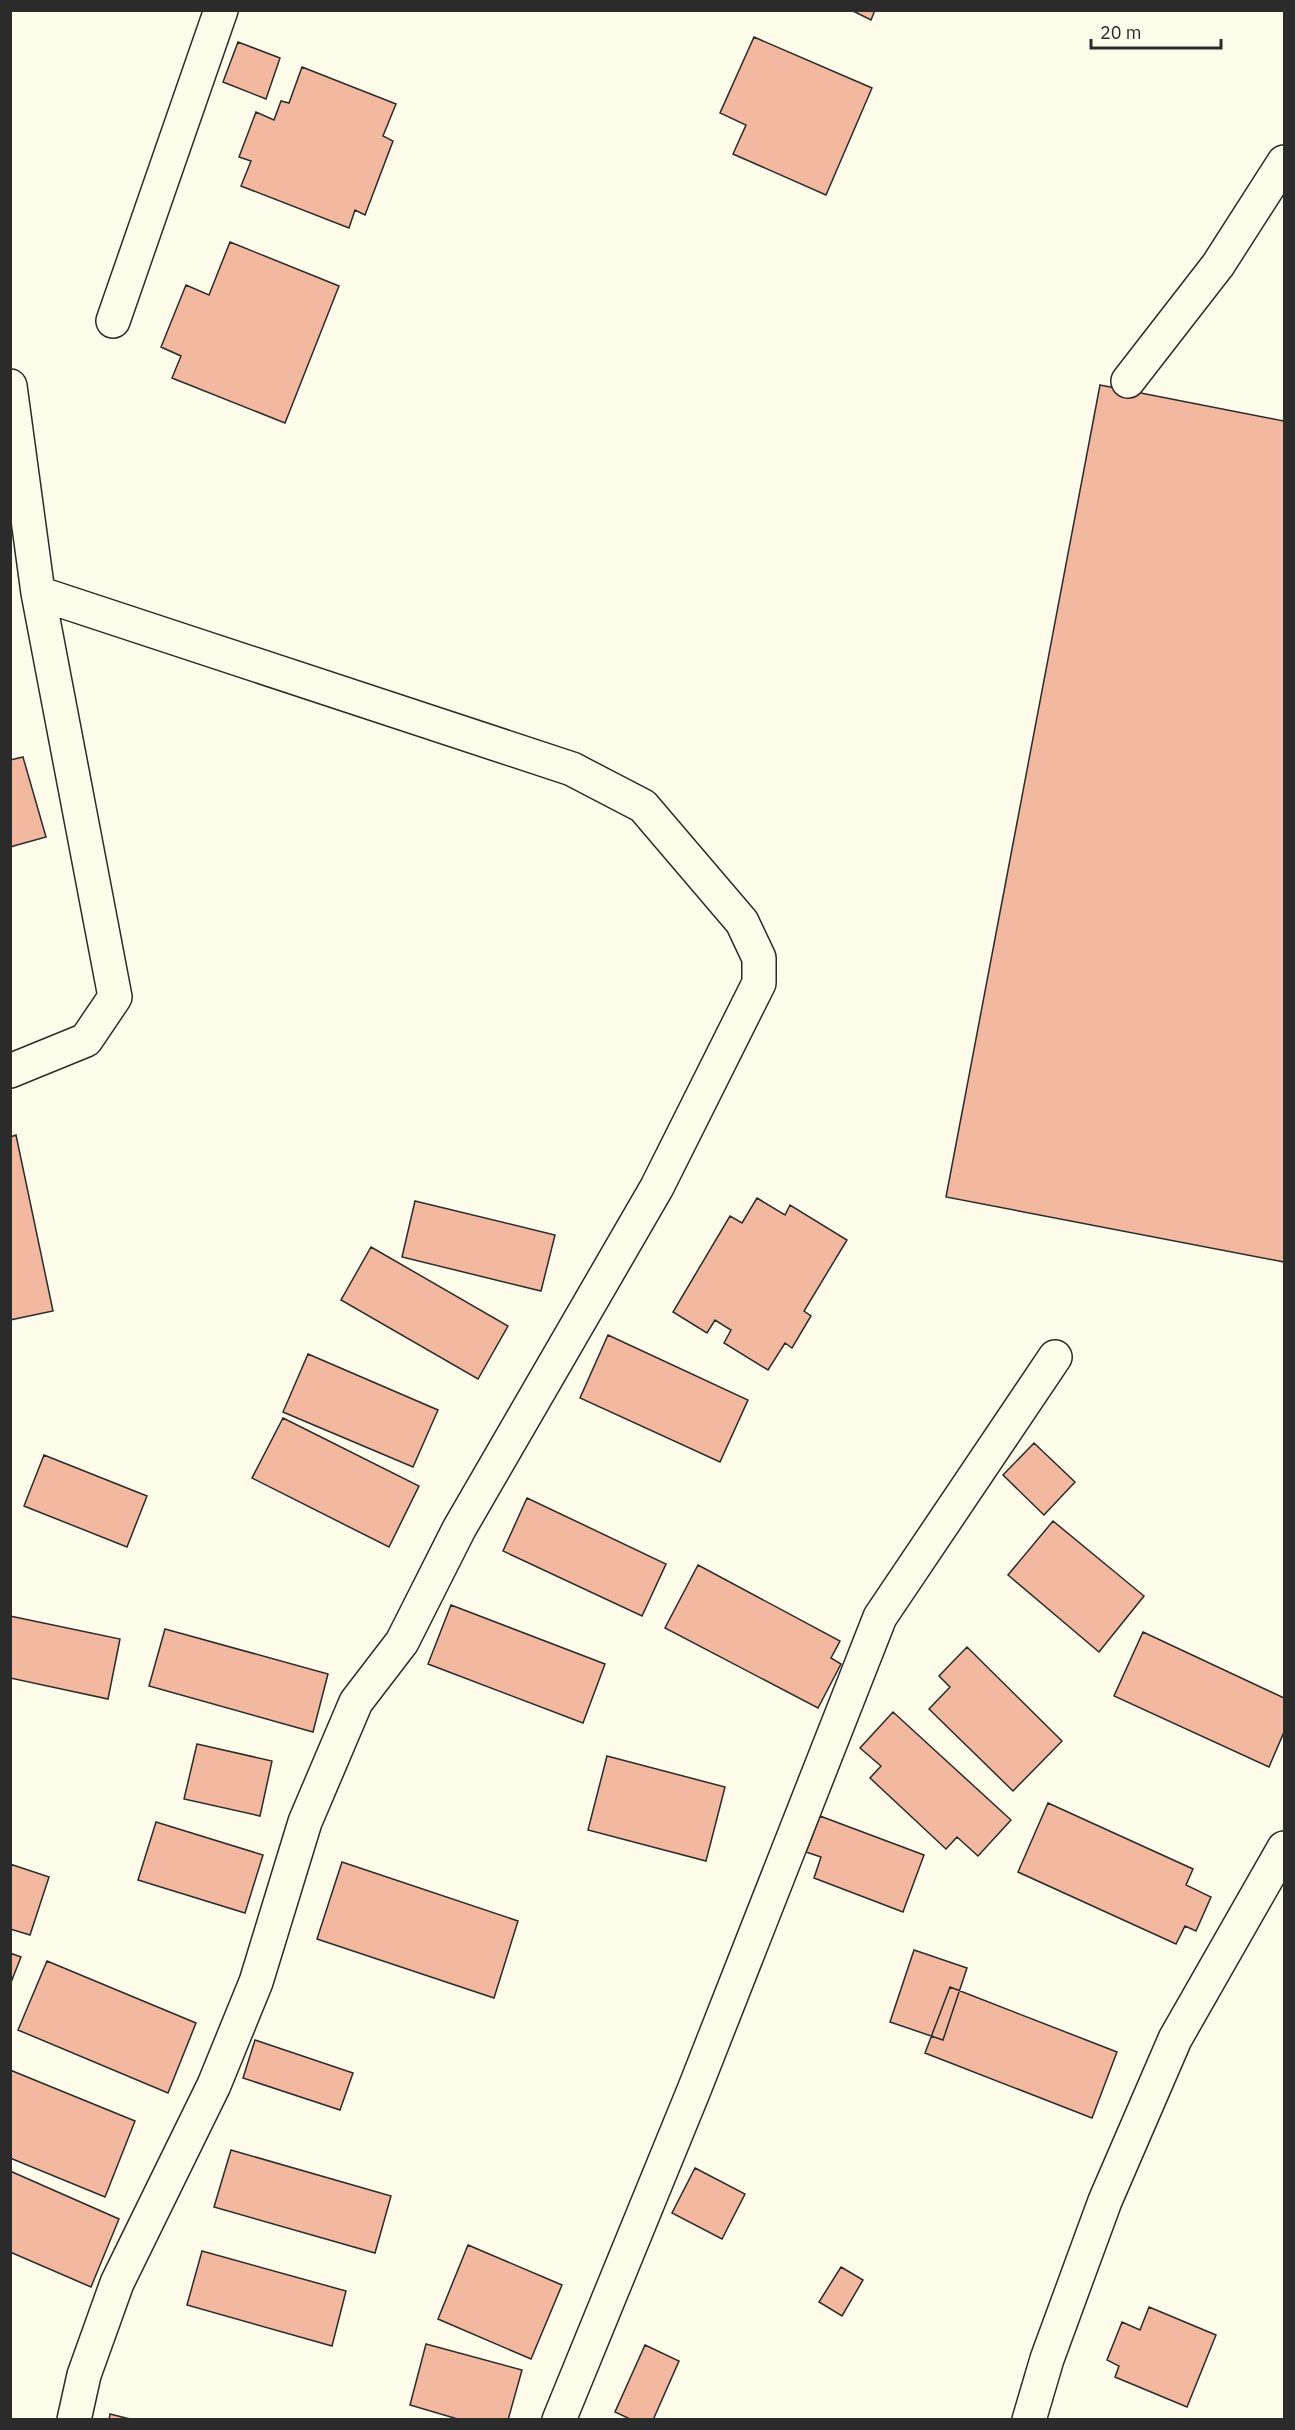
<svg xmlns="http://www.w3.org/2000/svg" width="1295" height="2430" font-family="'IBM Plex Sans',sans-serif">
	<rect width="100%" height="100%" fill="#fdfbea"/>
	<path fill="#f2b8a0" stroke="#2b2b2b" stroke-width="1.5" d="M851 10H875L871 20Z
		M754 37 872 88 826 195 733 154 746 125 720 113Z
		M238 42 280 58 266 99 223 82Z
		M302 67 396 104 383 136 393 141 365 215 355 210 349 228 241 186 251 161 239 157 256 112 274 120 281 101 289 103Z
		M230 242 339 286 285 423 172 378 181 356 161 347 186 285 209 295Z
		M1100 385 1284 421V1262L946 1197Z
		M23 757 46 837 10 847V760Z
		M16 1135 53 1311 10 1320V1137Z
		M757 1198 785 1215 790 1205 847 1240 804 1311 811 1316 792 1348 785 1343 768 1370 724 1343 731 1330 715 1320 707 1333 673 1312 730 1216 742 1223Z
		M415 1201 555 1235 541 1291 402 1257Z
		M371 1247 508 1326 478 1379 341 1300Z
		M608 1335 748 1400 720 1462 580 1398Z
		M308 1354 438 1410 413 1467 283 1412Z
		M283 1418 419 1486 389 1547 252 1478Z
		M1034 1443 1075 1482 1044 1515 1003 1475Z
		M44 1455 147 1496 127 1547 24 1506Z
		M527 1498 666 1564 642 1616 503 1551Z
		M1053 1521 1144 1596 1099 1652 1008 1575Z
		M698 1565 840 1641 831 1658 841 1664 818 1708 665 1628Z
		M451 1605 605 1664 583 1723 428 1664Z
		M10 1616 120 1639 108 1699 10 1678Z
		M165 1629 328 1674 313 1732 149 1686Z
		M1143 1632 1284 1698V1732L1269 1767 1114 1696Z
		M967 1647 1062 1741 1013 1791 929 1709 950 1687 939 1676Z
		M893 1712 1011 1820 978 1856 957 1837 946 1849 870 1778 881 1766 860 1748Z
		M197 1744 272 1761 260 1816 184 1799Z
		M607 1756 725 1787 706 1861 588 1830Z
		M1048 1803 1193 1869 1186 1885 1211 1897 1196 1931 1185 1926 1176 1944 1018 1872Z
		M820 1816 924 1855 903 1912 814 1878 821 1857 806 1852Z
		M156 1822 263 1855 245 1913 138 1880Z
		M342 1862 518 1921 494 1998 317 1939Z
		M10 1864 49 1877 30 1935 10 1929Z
		M914 1950 967 1968 943 2040 890 2022Z
		M10 1953 21 1957 10 1985Z
		M47 1961 196 2023 168 2093 18 2030Z
		M950 1987 1117 2052 1092 2118 925 2053Z
		M255 2040 353 2073 340 2110 243 2078Z
		M10 2070 135 2121 105 2197 10 2158Z
		M231 2150 391 2196 375 2253 214 2207Z
		M695 2168 745 2194 722 2239 672 2213Z
		M10 2171 119 2219 91 2287 10 2252Z
		M468 2245 562 2285 531 2359 438 2319Z
		M202 2251 346 2291 332 2346 187 2305Z
		M841 2267 863 2280 842 2316 819 2302Z
		M1149 2307 1216 2335 1187 2407 1115 2377 1119 2366 1107 2360 1122 2322 1140 2330Z
		M426 2344 522 2370 508 2420H461L410 2405Z
		M645 2345 679 2361 653 2420H632L615 2412Z
		M110 2414 134 2420H109Z"/>
	<g fill="none" stroke-linecap="round" stroke-linejoin="round">
		<g stroke="#2b2b2b" stroke-width="36">
			<path id="street" d="M113 321 221 10
				M1128 381 1218 265 1284 162
				M10 386 38 593 115 997 86 1040 10 1071
				M38 593 572 769 643 806 742 922 759 958V983L657 1187 459 1529 402 1642 356 1702 305 1822 256 1982 214 2085 117 2283 84 2375 74 2420
				M559 2420 694 2090 880 1617 1055 1357
				M1029 2420 1047 2359 1105 2201 1175 2039 1284 1848"/>
		</g>
		<use href="#street" stroke="#fdfbea" stroke-width="33"/>
	</g>
	<rect width="1295" height="2430" fill="none" stroke="#2b2b2b" stroke-width="24"/>
	<path d="M1091 39v9h130v-9" fill="none" stroke="#2b2b2b" stroke-width="3"/>
	<text x="1100" y="39" font-size="18" fill="#2b2b2b" stroke="#fdfbea" stroke-width="4.5" paint-order="stroke">20 m</text>
</svg>
